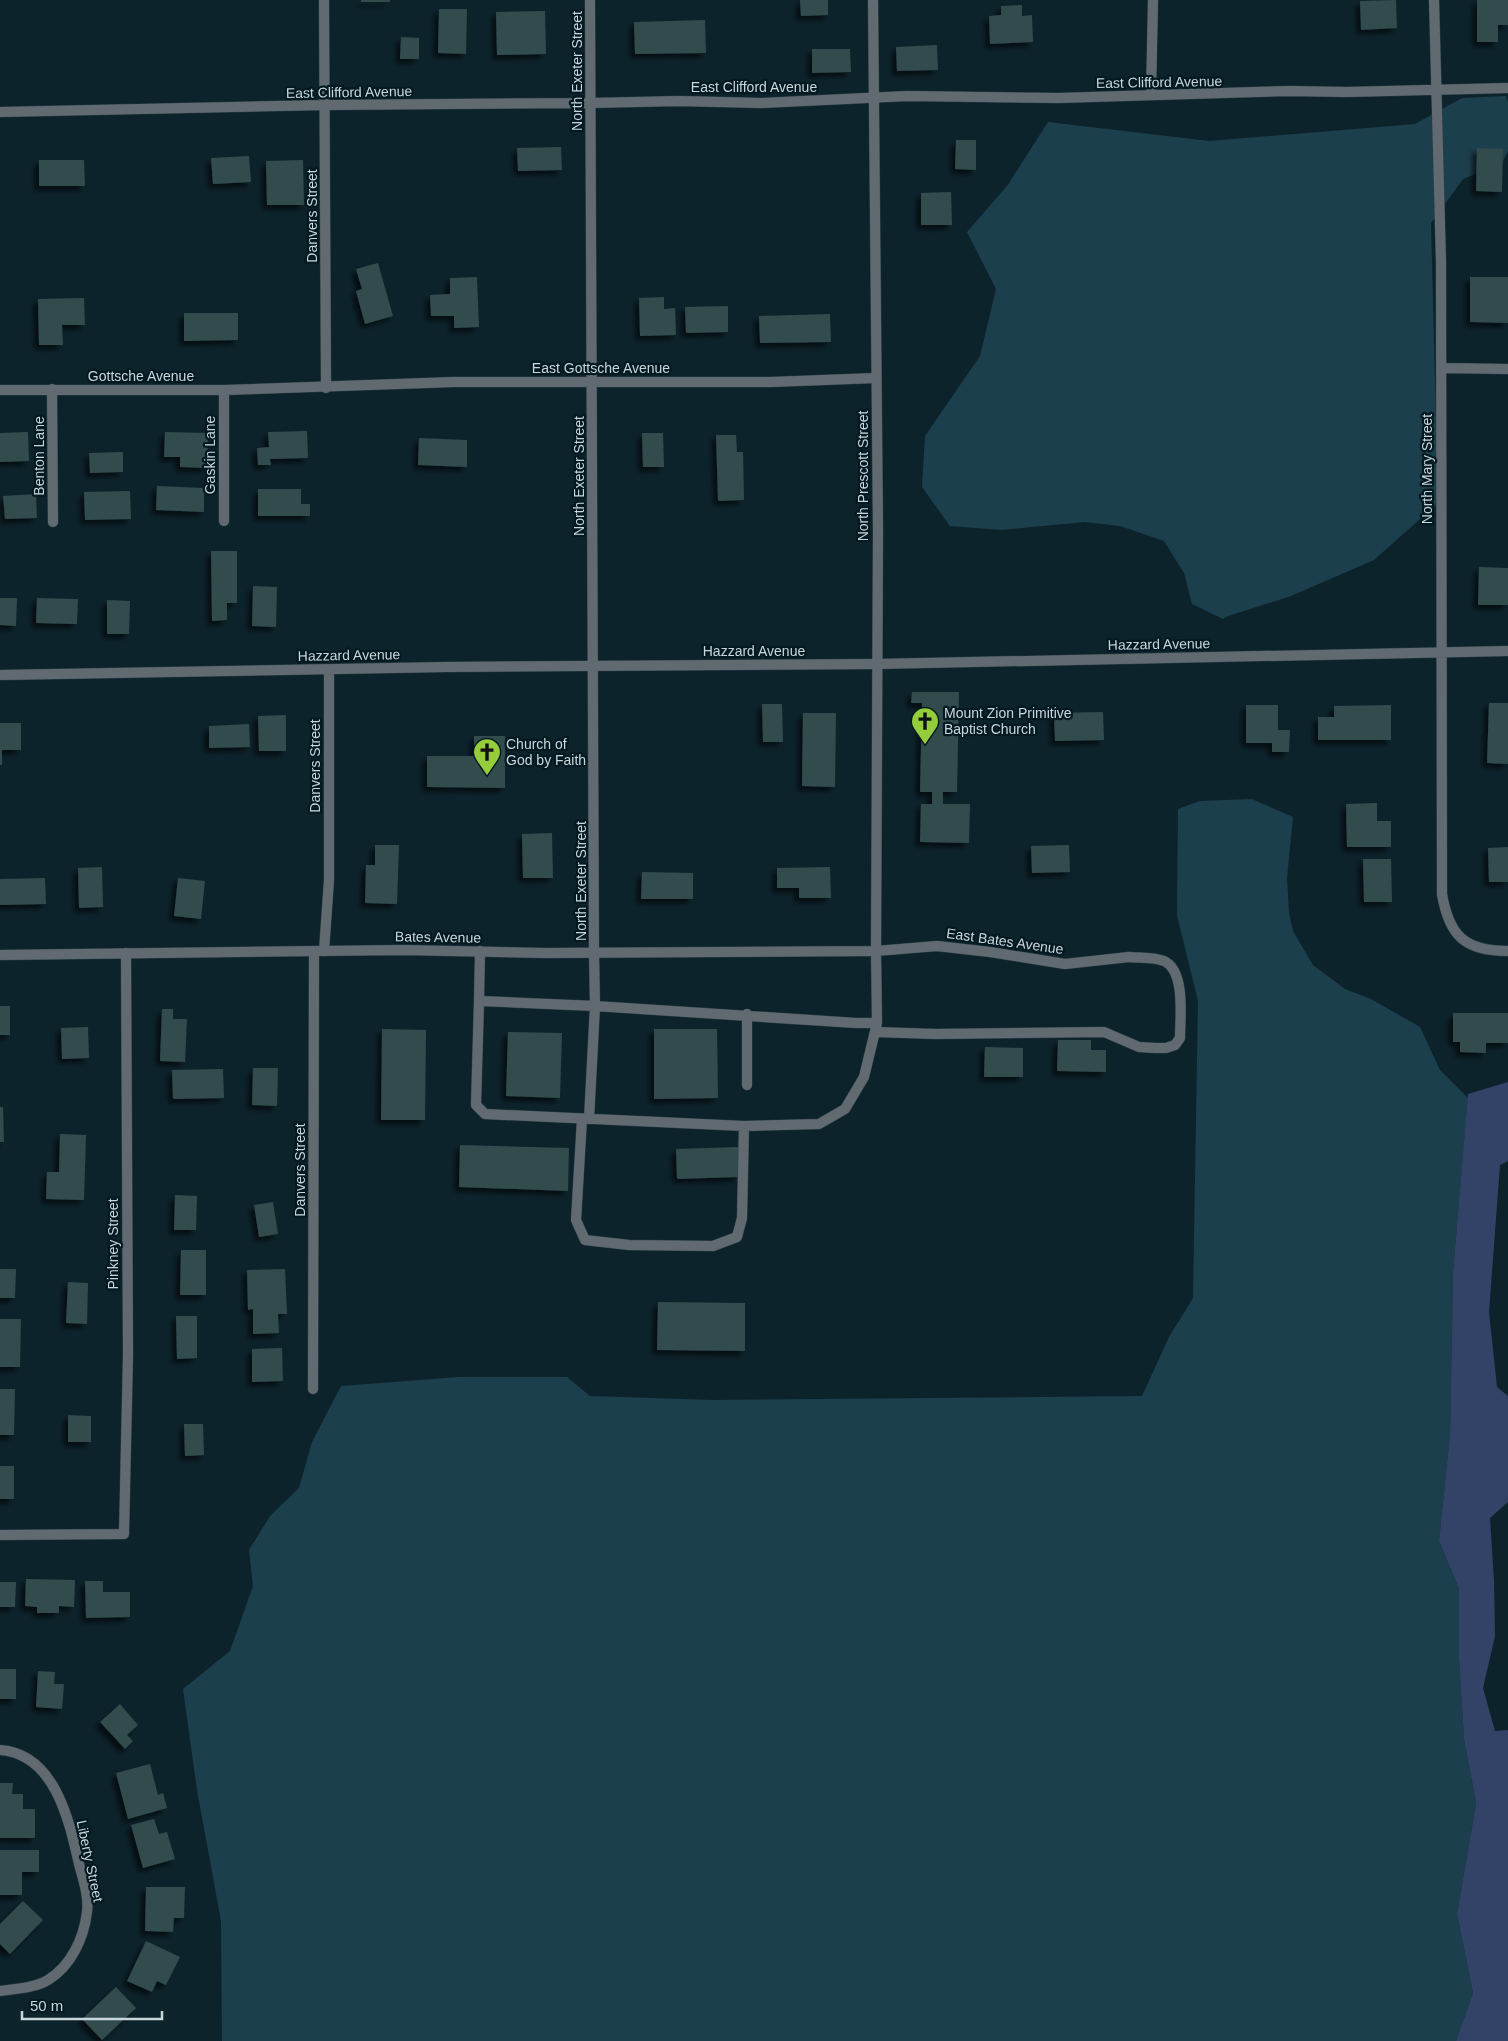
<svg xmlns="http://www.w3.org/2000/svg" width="1508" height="2041" font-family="Arial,sans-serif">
	<defs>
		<filter id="shadow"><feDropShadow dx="-4.5" dy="4.5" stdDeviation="2.5" flood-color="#0009"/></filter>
	</defs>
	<rect width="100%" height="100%" fill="#0d232c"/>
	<path fill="#1c3f4d" d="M1506 96 1508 103V151L1502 163 1463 179 1431 223 1438 503 1374 560 1291 596 1228 616 1223 619 1192 604 1184 573 1164 541 1120 526 1085 522 1001 530 950 526 922 487 925 436 980 356 996 289 967 232 1007 186 1048 122 1209 141 1415 124 1462 98Z
		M1252 799 1293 817 1287 878 1289 913 1293 931 1313 965 1345 989 1371 999 1420 1027 1440 1070 1468 1098 1453 1272 1450 1434 1439 1541 1459 1589V1660L1464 1739 1476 1803 1457 1914 1473 1993 1456 2041H222L221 1921 197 1790 183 1689 230 1651 253 1586 249 1550 270 1516 299 1488 312 1442 341 1386 459 1377H567L590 1396 713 1400 1142 1396 1169 1337 1193 1298 1198 1001 1177 915 1178 809 1200 801Z"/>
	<path fill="#334367" d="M1508 1082V1161L1500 1165 1489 1312 1497 1387 1508 1396V1502L1490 1518 1494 1581 1495 1636 1483 1688 1495 1731 1508 1730V2041H1456L1473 1993 1457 1914 1476 1803 1464 1739 1459 1660V1589L1439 1541 1450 1434 1453 1272 1468 1094Z"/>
	<path fill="#314b4e" filter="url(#shadow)" d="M361 0H390V2H361Z
		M800 0H828V15L801 16Z
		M1396 0 1397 28 1361 30 1360 1Z
		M1477 0H1508V25H1498V42H1477Z
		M1022 5V16L1032 15 1033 42 990 44 989 16 1001 15V6Z
		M439 9H467L466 54 438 53Z
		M545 11 546 54 497 55 496 12Z
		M705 20 706 53 635 54 634 22Z
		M401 37 419 38V59H400Z
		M937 45 938 70 897 71 896 47Z
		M812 49H850L851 72 812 73Z
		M956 140H976V170L955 169Z
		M561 147 562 170 518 171 517 148Z
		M1477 148 1503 149 1502 192 1476 191Z
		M249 156 251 182 213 184 211 158Z
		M39 160H84L85 186H39Z
		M303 160 304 205H267L266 161Z
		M951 192 952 225H921V193Z
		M378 263 393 316 365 324 356 291 362 289 356 269Z
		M477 277 479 327 454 328V316H431L430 295 450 294V278Z
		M1470 277H1508V323L1470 322Z
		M664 297V309L675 308 676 335 640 336 639 298Z
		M84 298 85 325H62L63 345H39L38 299Z
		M728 306V332L686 333 685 307Z
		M184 313H238V340L184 341Z
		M830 314 831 342 760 343 759 316Z
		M307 431 308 458 270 459 271 465H258L257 448 269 447 268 432Z
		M28 432 29 461 0 462V433Z
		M165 432 208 433 207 468 180 467V457H164Z
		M642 433H663L664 467H643Z
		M716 435H736L737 452H743L744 500 718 501Z
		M419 438 467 440V467L418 465Z
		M123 452V472L90 473 89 453Z
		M157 486 204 488V512L156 510Z
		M258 489H301V504H310V516H258Z
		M130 491 131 519 85 520 84 492Z
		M36 494 37 518 5 519 3 496Z
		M211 551H237V603H227V620L212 621Z
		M1479 567 1508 568V605H1478Z
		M253 586 277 587 276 627 252 626Z
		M0 598H17L16 626 0 625Z
		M37 598 78 599 77 624 36 623Z
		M107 600 130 601 129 634H107Z
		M912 692H959L957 792H943V804H970L969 843 920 842 921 804H932V792H920L922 703H911Z
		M1489 703H1508V764L1487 763Z
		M762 704H782L783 742H763Z
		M1246 705H1278V730H1290L1289 752H1272V743H1246Z
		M1391 705V740H1318V717H1334V706Z
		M1103 712 1104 740 1055 741 1054 713Z
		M803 713H836L835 787 802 786Z
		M286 715V751H259L258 716Z
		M0 723H21V750H2V765H0Z
		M249 724 250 747 209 748V726Z
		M474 736H505V788L427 787V756H474Z
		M1377 803V821H1391V847H1347L1346 804Z
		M552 833 553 878H523L522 834Z
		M375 845H399L397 904 365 903 366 865H375Z
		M1069 845 1070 872 1032 873 1031 846Z
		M1508 847V882H1489L1488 848Z
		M1363 859H1391L1392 902H1364Z
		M102 867 103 907 79 908 78 868Z
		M830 867 831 898H799V888H777V868Z
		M642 872 693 873V899H641Z
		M45 878 46 904 0 905V879Z
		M178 878 205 881 201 919 174 916Z
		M0 1006H10V1035H0Z
		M162 1009H173V1019H187L185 1062 160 1061Z
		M1453 1013H1508V1043H1486V1053L1460 1052V1042H1453Z
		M88 1027 89 1058 62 1059 61 1028Z
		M382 1029 426 1030 425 1120H381Z
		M654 1029H717L718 1098 654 1099Z
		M508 1032 562 1033 560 1098 506 1096Z
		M1058 1040H1091V1050H1106V1072L1057 1071Z
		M985 1047 1023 1048V1077H984Z
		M253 1068H278L277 1106 252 1105Z
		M223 1069 224 1098 173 1099 172 1070Z
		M0 1107H3L4 1142H0Z
		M60 1134 86 1135 84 1200 46 1199 47 1172H59Z
		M460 1145 569 1148 568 1191 459 1187Z
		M738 1147 739 1177 677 1179 676 1149Z
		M175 1195 197 1196 196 1230H174Z
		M273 1202 278 1234 259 1237 254 1205Z
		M181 1250H206V1295H180Z
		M0 1269H16L15 1298H0Z
		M285 1269 287 1314H278L279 1333 253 1334V1309L248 1310 247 1270Z
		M68 1282 88 1283 87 1324 66 1323Z
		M658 1302 745 1303V1351L657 1350Z
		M176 1316H197V1358L177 1359Z
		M0 1319H21L20 1367H0Z
		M282 1348 283 1381 252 1382V1349Z
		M0 1389H15L14 1435H0Z
		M68 1415 91 1416V1442H68Z
		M184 1424H203L204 1455 185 1456Z
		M0 1466H14V1499H0Z
		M26 1579 75 1580 74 1607 59 1606V1613H37V1607L25 1606Z
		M85 1581H103V1592H130V1617L86 1618Z
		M0 1582H16L15 1607H0Z
		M0 1669H16V1699H0Z
		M38 1671 55 1672 54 1684H64L62 1709 36 1707Z
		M120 1704 138 1725 127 1735 133 1741 125 1749 100 1722Z
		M150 1764 158 1795 163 1793 167 1808 128 1819 116 1773Z
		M0 1783H13L12 1794H23V1809H35V1838H0Z
		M154 1819 159 1834 167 1832 175 1859 143 1868 131 1825Z
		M0 1850H39V1872H22V1895H0Z
		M146 1887H185L184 1918H174L173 1932 145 1931Z
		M23 1901 43 1920 10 1954 0 1944V1924Z
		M146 1941 180 1957 166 1985 157 1981 152 1992 127 1981Z
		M116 1987 136 2008 102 2040 82 2019Z"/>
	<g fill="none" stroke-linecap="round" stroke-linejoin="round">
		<g stroke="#2b4048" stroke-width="11">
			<path id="service" d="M480 951 479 1001 595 1006 589 1119
				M594 953 595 1006 856 1023H877L876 951
				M479 1001 476 1105 485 1114 744 1126 819 1124 845 1109 864 1077 877 1023
				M747 1014V1085
				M875 1032 936 1034 1104 1032 1139 1047 1155 1048H1166L1175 1045 1180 1038C1180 1019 1186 971 1164 961 1154 957 1140 958 1129 957
				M582 1119 576 1220 585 1240 629 1245 713 1246 737 1237 742 1218 744 1126"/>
		</g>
		<g stroke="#2b4048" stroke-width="11">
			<path id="minor" d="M324 0 326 388
				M590 0 594 953
				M1434 0 1441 262 1442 894C1449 936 1465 951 1508 951
				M1151 95 1153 0
				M0 112 325 105 591 103 679 101 761 103 908 96 1059 98 1290 91 1347 92 1508 88
				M1441 368 1508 369
				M52 389 53 522
				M0 390H224L454 382H771L876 378
				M224 521V390
				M0 675 446 667 877 664 1508 651
				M324 951 329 880V670
				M876 951 937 946 990 952 1065 964 1129 957
				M313 1389 314 951
				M0 1535 124 1534 128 1355 126 953
				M0 1750C55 1754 69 1820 79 1864 83 1879 89 1896 87 1912 84 1938 71 1966 48 1980 35 1988 15 1989 0 1991"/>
		</g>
		<g stroke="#2b4048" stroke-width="11">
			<path id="tertiary" d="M0 955 403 950 546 953 876 951 878 531 873 0"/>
		</g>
		<use href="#service" stroke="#626a71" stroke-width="10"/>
		<use href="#minor" stroke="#626a71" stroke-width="10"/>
		<use href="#tertiary" stroke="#626a71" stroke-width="10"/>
	</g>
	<defs>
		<g id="church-pin" transform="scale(1.4375)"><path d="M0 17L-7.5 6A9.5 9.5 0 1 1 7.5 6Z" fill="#95cc3b" stroke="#041a22"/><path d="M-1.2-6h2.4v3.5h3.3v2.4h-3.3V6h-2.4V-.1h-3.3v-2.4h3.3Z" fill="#111"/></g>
	</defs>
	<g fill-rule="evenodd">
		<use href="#church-pin" x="925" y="721"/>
		<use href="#church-pin" x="487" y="752"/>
	</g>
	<g text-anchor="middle" stroke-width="4.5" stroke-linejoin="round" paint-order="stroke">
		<g font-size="14" fill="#c9d6dc" stroke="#041a22">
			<text transform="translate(577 71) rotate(-90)" y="5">North Exeter Street</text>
			<text transform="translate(1159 82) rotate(-1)" y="5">East Clifford Avenue</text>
			<text x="754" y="92">East Clifford Avenue</text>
			<text transform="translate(349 92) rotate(-1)" y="5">East Clifford Avenue</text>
			<text transform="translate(312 216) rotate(-90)" y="5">Danvers Street</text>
			<text x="601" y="373">East Gottsche Avenue</text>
			<text x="141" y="381">Gottsche Avenue</text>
			<text transform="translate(210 455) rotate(-90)" y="5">Gaskin Lane</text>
			<text transform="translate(39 456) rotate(-90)" y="5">Benton Lane</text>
			<text transform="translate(1427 469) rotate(-90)" y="5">North Mary Street</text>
			<text transform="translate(579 476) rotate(-90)" y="5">North Exeter Street</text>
			<text transform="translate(863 476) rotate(-90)" y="5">North Prescott Street</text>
			<text transform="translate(1159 644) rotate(-1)" y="5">Hazzard Avenue</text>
			<text x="754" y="656">Hazzard Avenue</text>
			<text transform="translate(349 655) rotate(-1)" y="5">Hazzard Avenue</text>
			<text transform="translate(315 766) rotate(-90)" y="5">Danvers Street</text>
			<text transform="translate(581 881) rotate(-90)" y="5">North Exeter Street</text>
			<text transform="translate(438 937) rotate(1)" y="5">Bates Avenue</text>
			<text transform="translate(1005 941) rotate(8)" y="5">East Bates Avenue</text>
			<text transform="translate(300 1170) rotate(-90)" y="5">Danvers Street</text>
			<text transform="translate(113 1244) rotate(-90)" y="5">Pinkney Street</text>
			<text transform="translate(90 1861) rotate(78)" y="5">Liberty Street</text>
		</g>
		<g font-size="14" fill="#c9d6dc" stroke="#041a22" text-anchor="start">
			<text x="944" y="718">Mount Zion Primitive<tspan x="944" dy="16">Baptist Church</tspan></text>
			<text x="506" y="749">Church of<tspan x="506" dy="16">God by Faith</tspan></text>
		</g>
	</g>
	<path d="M22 2011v8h140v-8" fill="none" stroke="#c9d6dc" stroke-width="2.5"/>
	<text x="30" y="2011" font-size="15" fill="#c9d6dc" stroke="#041a22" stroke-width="4" paint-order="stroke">50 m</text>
</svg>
